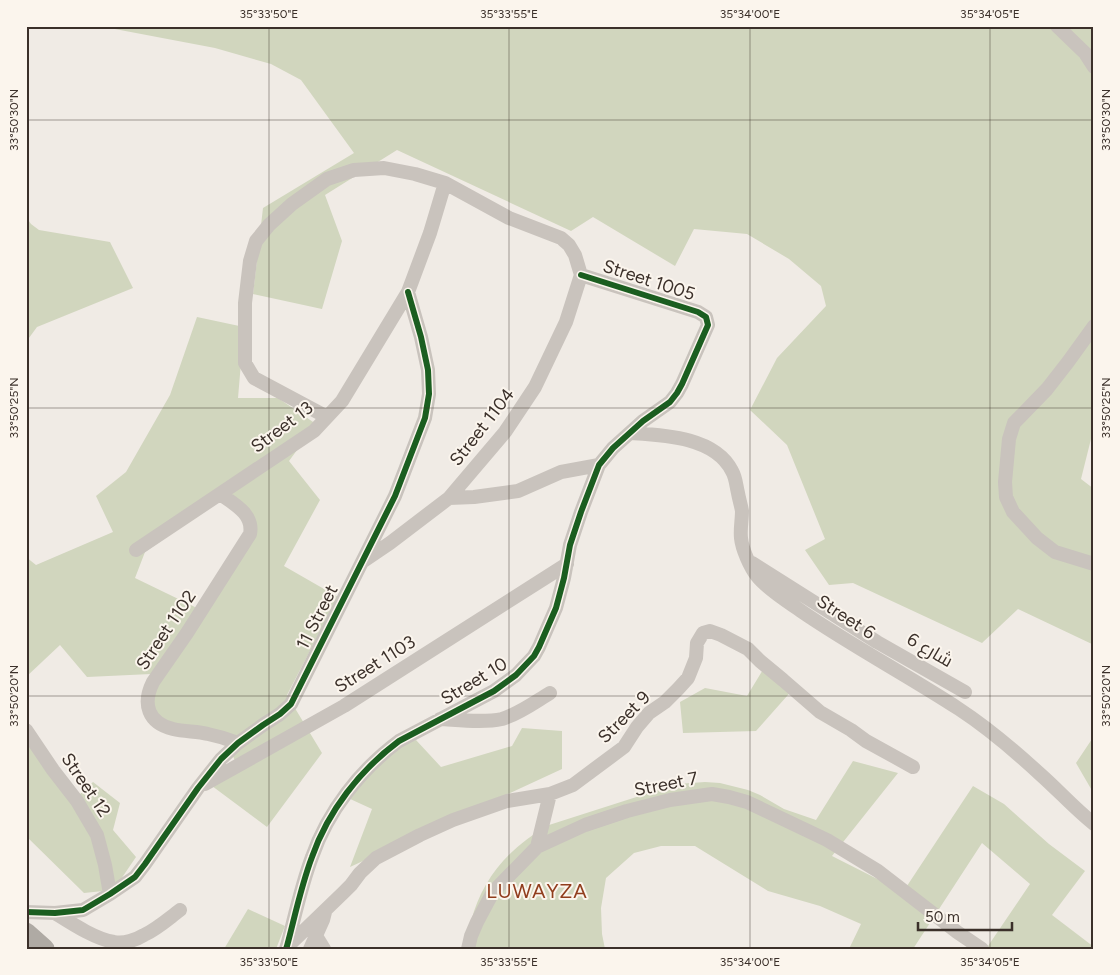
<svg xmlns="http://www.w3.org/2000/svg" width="1120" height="975" font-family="Figtree,Cairo,sans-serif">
	<rect width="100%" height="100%" fill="#f0ebe5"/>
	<path fill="#d1d6be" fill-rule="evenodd" d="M99 26H1094V427L1081 479 1094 489V645L1018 609 982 643 853 583 829 585 805 550 825 539 787 445 750 410 777 358 826 306 821 286 789 259 747 234 694 229 675 266 593 217 571 231 397 150 325 195 342 241 322 309 253 294 263 208 354 153 301 80 271 64 215 48Z
		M26 217 31 224 39 230 110 242 133 288 37 327 26 342Z
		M197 317 244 327 238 398H278L316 424 289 461 320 500 284 566 338 597 287 695 322 753 267 827 208 783 237 766 225 736 149 717 151 674 87 677 60 645 26 677V557L36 565 113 532 96 496 126 472 170 395ZM224 497 255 523 199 609 135 578 145 552Z
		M764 668 795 687 756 731 683 733 680 702 705 688 747 696Z
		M522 728 562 731V769L350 867 372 809 348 798 355 786 405 743 416 740 441 767 512 746Z
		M1094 736V794L1076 763Z
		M26 738 79 795 93 782 120 803 113 830 136 857 119 882 103 891 84 893 26 836Z
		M853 761 898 773 832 856 903 892 973 786 1004 804 1049 844 1085 871 1052 915 1094 947V949H986L1030 884 982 843 913 949H849L861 924 820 906 768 891 695 846H661L634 853 606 878 601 908 602 934 605 949H467C468 940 469 931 471 922 482 878 510 847 549 825L677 784 705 782 720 783 748 790 760 795 784 809 816 820Z
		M248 909 285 926 276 949H224Z"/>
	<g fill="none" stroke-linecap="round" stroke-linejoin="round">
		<path stroke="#c9c3bd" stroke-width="14" d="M1057 26 1085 53 1094 67
			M1094 326 1068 362 1047 389 1014 423 1009 439 1005 482 1006 497 1013 512 1037 538 1055 552 1094 564
			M327 417 254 378 245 363V303L250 261 256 241 269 225 292 204 327 179 354 170 384 168 415 174 445 183 509 218 561 238 569 245 575 255 581 275
			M631 433C664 435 715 437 732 471 736 478 736 485 738 493 739 499 741 505 742 511 742 520 740 529 741 538 742 549 750 567 757 576 767 589 787 601 801 611 852 646 907 675 959 709 988 728 1015 751 1041 775 1059 791 1075 809 1094 824
			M220 494C234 504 254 514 250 534L187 633 153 682C142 704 148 723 173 729 185 732 197 731 208 734 218 736 228 739 238 743
			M449 498 474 497 518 491 561 472 599 465
			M136 550 314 431 342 401 408 292 430 233 445 183
			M362 562 390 543 449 498 505 432 535 387 566 322 581 275
			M752 563 877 642 965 692
			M440 719C459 720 484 723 502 719 519 714 535 702 550 693
			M26 730 53 770 77 801 97 835 105 865 110 894
			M205 784 344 706 567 564
			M537 847 550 794
			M26 912 55 913 83 910 110 894 135 877 145 864 198 788 221 759 238 743 263 725 280 714 291 704 395 496 425 418 429 394 428 370 421 337 408 292
			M55 913C71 923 95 939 114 942 124 944 136 940 144 935 157 929 168 919 180 910
			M316 936 324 949
			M288 946 343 893 351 885 360 873 376 858 420 835 453 820 507 801 550 794 573 785 624 747 637 727 649 713 665 702 678 689 688 678 696 658 697 643 703 633 710 631 721 635 748 649 760 661 783 680 820 712 851 730 866 741 913 767
			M286 949 287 946C295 916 301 886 312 857 328 811 360 770 399 741L494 691 516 675 534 656 539 647 556 608 564 578 570 545 581 512 599 465 613 448 643 421 670 402 677 393 682 384 708 325 706 317 698 312 581 275
			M310 949 323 920 325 912
			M468 949 471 936 477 922 493 892 537 847 585 825 627 811 670 800 712 794 729 797 747 802 827 840 878 871 957 932 982 949"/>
		<path stroke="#afaaa4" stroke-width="21" d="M26 933 44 949"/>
		<g stroke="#fbf5ed" stroke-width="9">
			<path id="cycleway" d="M26 912 55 913 83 910 110 894 135 877 145 864 198 788 221 759 238 743 263 725 280 714 291 704 395 496 425 418 429 394 428 370 421 337 408 292
				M286 949 287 946C295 916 301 886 312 857 328 811 360 770 399 741L494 691 516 675 534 656 539 647 556 608 564 578 570 545 581 512 599 465 613 448 643 421 670 402 677 393 682 384 708 325 706 317 698 312 581 275"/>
		</g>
		<use href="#cycleway" stroke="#1b5e20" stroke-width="6"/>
	</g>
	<path fill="none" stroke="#3b302a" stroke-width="1" stroke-opacity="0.45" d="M28 26V949M269 26V949M509 26V949M750 26V949M990 26V949M26 120H1094M26 408H1094M26 696H1094"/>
	<g text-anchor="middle" stroke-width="4" stroke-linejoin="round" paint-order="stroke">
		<g font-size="18" fill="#3b302a" stroke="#fbf5ed">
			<text transform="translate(649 280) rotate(18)" y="6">Street 1005</text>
			<text transform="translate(282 427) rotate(-37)" y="6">Street 13</text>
			<text transform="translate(482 427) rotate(-52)" y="6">Street 1104</text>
			<text transform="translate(317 617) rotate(-63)" y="6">11 Street</text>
			<text transform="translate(846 617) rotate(33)" y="6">Street 6</text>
			<text transform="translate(166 630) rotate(-56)" y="6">Street 1102</text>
			<text transform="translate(930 650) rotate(30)" y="6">شارع 6</text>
			<text transform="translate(375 664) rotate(-32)" y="6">Street 1103</text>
			<text transform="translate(474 681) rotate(-31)" y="6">Street 10</text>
			<text transform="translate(624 717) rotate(-45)" y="6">Street 9</text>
			<text transform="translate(666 784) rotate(-11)" y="6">Street 7</text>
			<text transform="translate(86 785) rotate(56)" y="6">Street 12</text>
		</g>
		<g font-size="20" letter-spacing="1" fill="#903d1d" stroke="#fbf5ed">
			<text x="537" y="898">LUWAYZA</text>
		</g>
	</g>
	<rect width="1120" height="975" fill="none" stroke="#fbf5ed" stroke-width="55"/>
	<path d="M918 922v8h94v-8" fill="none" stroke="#3b302a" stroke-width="2.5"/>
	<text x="925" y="922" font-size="15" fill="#3b302a" stroke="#fbf5ed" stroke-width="4" paint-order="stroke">50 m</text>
	<rect x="28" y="28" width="1064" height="920" fill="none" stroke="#3b302a" stroke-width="2"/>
	<g font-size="12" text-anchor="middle" fill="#3b302a">
		<text x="269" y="18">35°33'50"E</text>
		<text x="509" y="18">35°33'55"E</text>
		<text x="750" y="18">35°34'00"E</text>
		<text x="990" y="18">35°34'05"E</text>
		<text transform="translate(14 120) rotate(-90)" y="4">33°50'30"N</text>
		<text transform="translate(1106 120) rotate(-90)" y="4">33°50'30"N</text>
		<text transform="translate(14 408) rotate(-90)" y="4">33°50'25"N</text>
		<text transform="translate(1106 408) rotate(-90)" y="4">33°50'25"N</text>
		<text transform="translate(14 696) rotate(-90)" y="4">33°50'20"N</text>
		<text transform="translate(1106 696) rotate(-90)" y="4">33°50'20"N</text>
		<text x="269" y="966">35°33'50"E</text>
		<text x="509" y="966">35°33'55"E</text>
		<text x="750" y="966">35°34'00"E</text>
		<text x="990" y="966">35°34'05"E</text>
	</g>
</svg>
